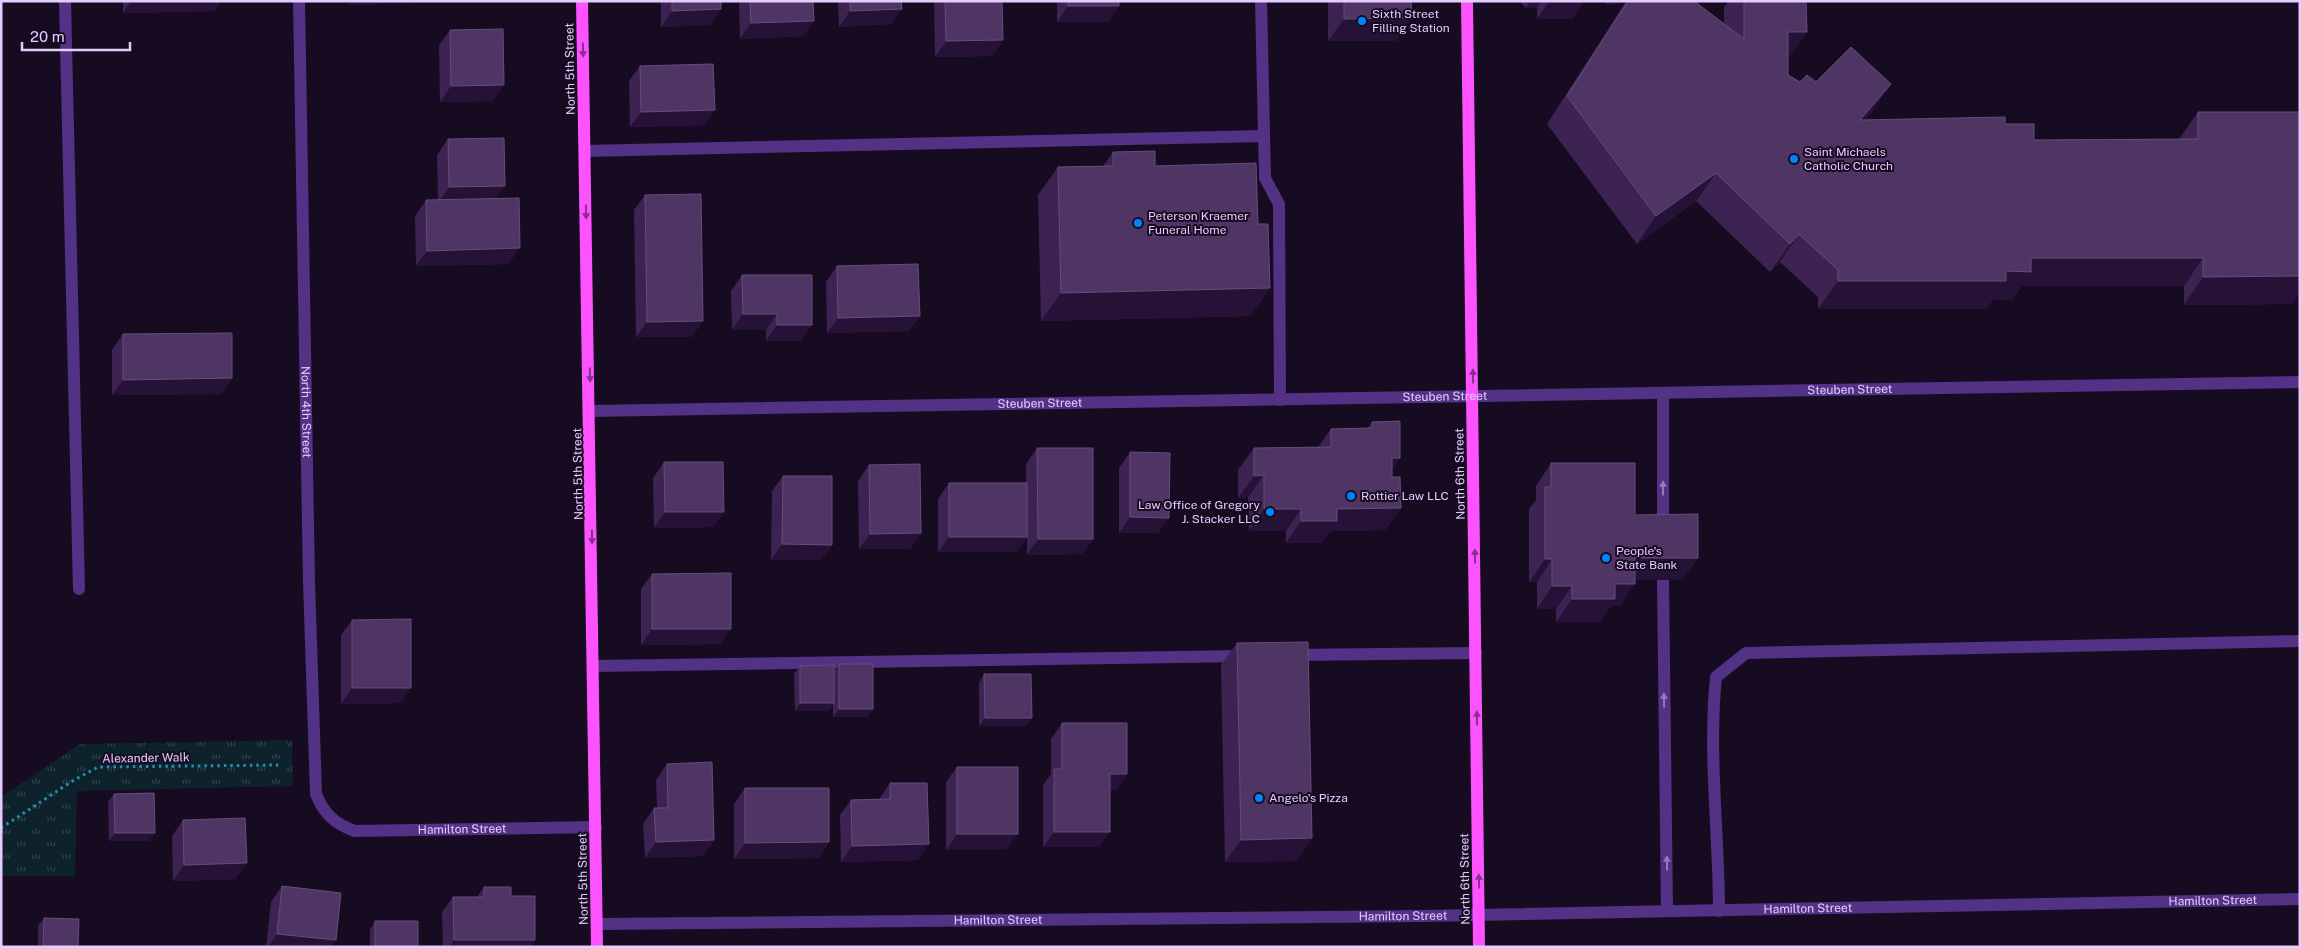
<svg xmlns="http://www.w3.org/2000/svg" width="2301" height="948" font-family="'Public Sans',sans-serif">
	<defs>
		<pattern id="park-tufts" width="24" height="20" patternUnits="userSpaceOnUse" patternTransform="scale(1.25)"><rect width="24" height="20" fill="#0e222c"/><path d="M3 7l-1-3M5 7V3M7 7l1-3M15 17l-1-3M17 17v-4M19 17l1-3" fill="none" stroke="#31414c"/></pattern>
	</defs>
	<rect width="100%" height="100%" fill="#170b22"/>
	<path fill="url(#park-tufts)" d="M292 740 293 786 77 791 75 876H1V797L80 744Z"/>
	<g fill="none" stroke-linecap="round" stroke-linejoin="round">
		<path stroke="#238ebc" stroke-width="3" stroke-dasharray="2.5 4" stroke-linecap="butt" d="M1 828 74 780 98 767 279 765"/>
		<g stroke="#533285" stroke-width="12">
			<path d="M65 1 79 589"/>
			<path id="s1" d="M299 1 309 582 316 794C324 814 335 824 355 831L596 827"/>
			<path d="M1261 1 1265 178 1279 204 1280 400"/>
			<path d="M585 151 1264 136"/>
			<path d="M1663 393V529"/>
			<path id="s2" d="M590 411 2300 382"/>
			<path d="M1663 580 1667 911"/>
			<path d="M1292 655 1476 653"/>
			<path d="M594 666 1244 656"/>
			<path d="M1719 911C1719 833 1708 755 1716 677L1746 653 2300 641"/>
			<path id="s3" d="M597 924 1422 916 2300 899"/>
		</g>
		<path stroke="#fd53ff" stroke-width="12" d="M582 1 597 947
			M1467 1 1479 947"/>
	</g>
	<path fill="#3d2351" d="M123 1H221L214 11 123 13Z
		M661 1H721V9L710 25 661 27Z
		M739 1H813L814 21 803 36 740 39Z
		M838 1H901L902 9 891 24 839 27Z
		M934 1H1002L1003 40 992 56 935 57Z
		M1057 1H1119L1108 22H1057Z
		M1328 1H1411L1412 18 1396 41H1328Z
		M1520 1H1584L1572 19H1537V8H1526L1520 2Z
		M1604 1H1694L1724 24V7L1729 1H1806L1807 32 1788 58V75L1800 82H1816L1872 112 1865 120 2005 124 2034 140 2179 139 2198 112 2292 304 2184 305V286H2022L2012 300 1993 299 1986 309H1818V297L1780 262 1770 272 1696 201 1637 244 1547 124 1625 3 1607 4Z
		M450 30 493 101 440 102 439 45Z
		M640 66 715 110 704 125 630 127 629 81Z
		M448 139 496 199 509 264 416 266 415 216 426 200H438L437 155Z
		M1113 152 1155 166 1258 224 1270 288 1250 316 1041 321 1038 195 1058 167 1103 166Z
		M645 195 692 337H636L634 210Z
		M837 266 920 316 909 331 827 333 826 282Z
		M742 275 801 341H766V330H732L731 291Z
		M123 334 232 378 221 394 112 395V350Z
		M1372 422 1400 458 1392 469V477L1401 508 1385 530 1330 531 1321 543H1286V531H1249L1248 497 1238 498V470L1254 448 1318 447 1331 429 1368 428Z
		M1037 448 1093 539 1082 554 1027 555V537L1016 552H938V499L949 483H1026V464Z
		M1130 452 1158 533H1119V468Z
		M664 462 713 527 654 528 653 478Z
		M1551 463 1635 515 1698 558 1682 580H1635L1620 606H1611L1600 622H1556V609H1537V582H1529V509L1536 500V486Z
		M869 465 921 533 910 549H859L858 481Z
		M783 476 832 545 821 560H771L772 491Z
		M652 574 720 644 641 645V589Z
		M352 620 401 703 341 704V635Z
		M1237 643 1312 838 1296 861 1225 862 1221 665Z
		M839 664 868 717H833V704L828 711H795L794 674 800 666 834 671Z
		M984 674 1026 726H979V683Z
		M1062 723 1117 790H1110L1099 847H1043V785L1051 774V739Z
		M667 764 714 840 703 856 645 858 643 824 654 808H657L656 780Z
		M957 767 1007 849 946 850V782Z
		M890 783 918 860 841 862 840 815 851 800 879 799Z
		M745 788 829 842 819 858 734 859V804Z
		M114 794 149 841H109L108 802Z
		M183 820 236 879 173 881 172 836Z
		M282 886 331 947H266L271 902Z
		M484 887 511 896 530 947H443L442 912 453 897H477Z
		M44 918 78 947H38V926Z
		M375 921 418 947H370V929Z"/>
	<path fill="#261236" d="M131 1H221L214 11 123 13Z
		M350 1H414L412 3 347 5Z
		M1530 1H1541L1537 8H1526Z
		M1549 1H1584L1572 19H1537Z
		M1609 1H1626L1625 3 1607 4Z
		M1068 6H1119L1108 22H1057Z
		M721 9 710 25 661 27 672 11Z
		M902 9 891 24 839 27 850 11Z
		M1412 18 1396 41H1328L1344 19Z
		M814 21 803 36 740 39 751 23Z
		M1788 32H1807L1787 60Z
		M1003 40 992 56 935 57 946 41Z
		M1891 84 1872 112 1841 148 1860 120Z
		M504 85 493 101 440 102 451 86Z
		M715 110 704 125 630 127 641 112Z
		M1716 173 1696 201 1637 244 1656 216Z
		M505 186 494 201 438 203 449 187Z
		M1799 234 1780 262 1770 272 1790 244Z
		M520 248 509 264 416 266 427 251Z
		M2031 258H2203L2184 286H2022L2012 300 1993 299 1986 309H1818L1838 281 2006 271Z
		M2300 276V293L2292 304 2184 305 2203 277Z
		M1270 288 1250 316 1041 321 1061 293Z
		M743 314H777L766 330H732Z
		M920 316 909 331 827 333 838 318Z
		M703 321 692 337H636L647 322Z
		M777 325H812L801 341H766Z
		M232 378 221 394 112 395 123 380Z
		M1392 458H1400L1384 480Z
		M1264 475 1248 497 1238 498 1254 476Z
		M1401 508 1385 530 1330 531 1321 543H1286L1301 521 1337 509Z
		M1264 509H1301L1286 531H1249Z
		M665 512H724L713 527 654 528Z
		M1130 517 1169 518 1158 533H1119Z
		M921 533 910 549H859L870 534Z
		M949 537H1027L1016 552H938Z
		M1038 539H1093L1082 554 1027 555Z
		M782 544 832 545 821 560H771Z
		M1635 558H1698L1682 580H1620Z
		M1545 559H1552L1537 582H1529Z
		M1615 584H1635L1620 606H1611L1600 622H1556L1572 599Z
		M1552 586H1572L1556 609H1537Z
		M652 629H731L720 644 641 645Z
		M352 688H411L401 703 341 704Z
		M800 703H834L828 711H795Z
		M839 709H873L868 717H833Z
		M985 718H1032L1026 726H979Z
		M1110 774H1127L1117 790H1099Z
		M1054 832H1110L1099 847H1043Z
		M115 833H155L149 841H109Z
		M957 834H1018L1007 849 946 850Z
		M1312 838 1296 861 1225 862 1241 840Z
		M714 840 703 856 645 858 656 842Z
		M829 842 819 858 734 859 745 843Z
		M929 844 918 860 841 862 852 846Z
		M247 863 236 879 173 881 184 865Z
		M277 934 336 940 331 947H268Z
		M454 940H535L530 947H449Z"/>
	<path fill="#4f3564" stroke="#664d7c" d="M672 1H721V9L672 11Z
		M750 1H813L814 21 751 23Z
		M850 1H901L902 9 850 11Z
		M945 1H1002L1003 40 946 41Z
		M1068 1H1119V6H1068Z
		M1344 1H1411L1412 18 1344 19Z
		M1628 1H1694L1744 39V1H1806L1807 32H1788V75L1800 82 1807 75 1816 82 1851 47 1891 84 1860 120 2005 117V124H2034V140L2198 139V112H2300V276L2203 277V258H2031V272L2006 271V281H1838V270L1799 234 1790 244 1716 173 1656 216 1567 96Z
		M503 29 504 85 451 86 450 30Z
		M713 64 715 110 641 112 640 66Z
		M504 138 505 186 449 187 448 139Z
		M1155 151V166L1256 163 1258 224H1268L1270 288 1061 293 1058 167 1113 166V152Z
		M701 194 703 321 647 322 645 195Z
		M519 198 520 248 427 251 426 200Z
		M918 264 920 316 838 318 837 266Z
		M742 275H812V325H777V314H743Z
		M232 333V378L123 380V334Z
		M1400 421V458H1392V477H1400L1401 508 1337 509V521H1301V509H1264V475L1254 476V448L1331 447V429L1372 428V422Z
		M1037 448H1093V539H1038Z
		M1130 452 1170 453 1169 518 1130 517Z
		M664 462H723L724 512H665Z
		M1551 463H1635V515L1698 514V558H1635V584H1615V599H1572V586H1552V559H1545V487H1551Z
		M920 464 921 533 870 534 869 465Z
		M783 476H832V545L782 544Z
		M949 483H1027V537H949Z
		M731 573V629H652V574Z
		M411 619V688H352V620Z
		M1308 642 1312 838 1241 840 1237 643Z
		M839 664H873V709H839Z
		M834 665V703H800V666Z
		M984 674H1031L1032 718H985Z
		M1062 723H1127V774H1110V832H1054V769H1062Z
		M712 762 714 840 656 842 654 808H668L667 764Z
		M957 767H1018V834H957Z
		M890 783H927L929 844 852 846 851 800 890 799Z
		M745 788H829V842L745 843Z
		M154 793 155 833H115L114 794Z
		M245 818 247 863 184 865 183 820Z
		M282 886 341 893 336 940 277 934Z
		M484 887H511V896H535V940H454L453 897H484Z
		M44 918 79 919 78 947H43Z
		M375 921H418V947H375Z"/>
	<defs><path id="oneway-solid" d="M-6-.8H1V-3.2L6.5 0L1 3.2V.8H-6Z" transform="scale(1.25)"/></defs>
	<g fill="#8a2f90">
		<use href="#oneway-solid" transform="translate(583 50) rotate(89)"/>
		<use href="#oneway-solid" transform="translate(586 212) rotate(89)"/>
		<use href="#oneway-solid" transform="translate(590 375) rotate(89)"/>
		<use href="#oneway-solid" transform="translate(1473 376) rotate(-91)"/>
		<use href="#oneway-solid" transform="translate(592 537) rotate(89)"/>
		<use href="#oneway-solid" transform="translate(1475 556) rotate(-91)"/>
		<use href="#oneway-solid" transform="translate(1477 718) rotate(-91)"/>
		<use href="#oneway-solid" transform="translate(1479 881) rotate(-91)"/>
	</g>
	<g fill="#9477bc">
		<use href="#oneway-solid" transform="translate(1663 488) rotate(-90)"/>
		<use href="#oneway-solid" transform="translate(1664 700) rotate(-91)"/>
		<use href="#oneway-solid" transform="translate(1667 863) rotate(-91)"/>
	</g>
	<g fill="#0085f7" stroke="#170b22" stroke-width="2">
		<circle cx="1362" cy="21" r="5"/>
		<circle cx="1794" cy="159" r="5"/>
		<circle cx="1138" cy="223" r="5"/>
		<circle cx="1351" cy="496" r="5"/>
		<circle cx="1270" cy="512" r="5"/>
		<circle cx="1606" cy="558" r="5"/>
		<circle cx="1259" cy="798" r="5"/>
	</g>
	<g text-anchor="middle" stroke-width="4" stroke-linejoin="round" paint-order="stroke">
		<g font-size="12" fill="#e4ccff" stroke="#170b22" text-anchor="start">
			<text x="1372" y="18">Sixth Street<tspan x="1372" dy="14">Filling Station</tspan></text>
			<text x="1804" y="156">Saint Michaels<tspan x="1804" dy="14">Catholic Church</tspan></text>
			<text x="1148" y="220">Peterson Kraemer<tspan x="1148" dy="14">Funeral Home</tspan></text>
			<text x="1361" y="500">Rottier Law LLC</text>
			<text x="1260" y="509" text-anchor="end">Law Office of Gregory<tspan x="1260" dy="14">J. Stacker LLC</tspan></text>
			<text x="1616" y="555">People's<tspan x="1616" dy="14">State Bank</tspan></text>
			<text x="1269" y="802">Angelo's Pizza</text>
		</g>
		<g font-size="12" fill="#e4ccff" stroke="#170b22">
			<text transform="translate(570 69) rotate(-91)" y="4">North 5th Street</text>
			<text dy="4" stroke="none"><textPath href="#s2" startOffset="1260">Steuben Street</textPath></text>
			<text dy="4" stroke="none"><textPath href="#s2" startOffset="855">Steuben Street</textPath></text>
			<text dy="4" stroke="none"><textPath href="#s2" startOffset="450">Steuben Street</textPath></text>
			<text dy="4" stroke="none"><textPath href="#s1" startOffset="411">North 4th Street</textPath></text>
			<text transform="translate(578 474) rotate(-91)" y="4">North 5th Street</text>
			<text transform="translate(1460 474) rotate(-91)" y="4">North 6th Street</text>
			<text transform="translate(146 758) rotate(-1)" y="4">Alexander Walk</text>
			<text dy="4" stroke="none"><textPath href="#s1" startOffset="956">Hamilton Street</textPath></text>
			<text transform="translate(583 879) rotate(-91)" y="4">North 5th Street</text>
			<text transform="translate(1465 879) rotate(-91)" y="4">North 6th Street</text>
			<text dy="4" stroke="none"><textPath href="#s3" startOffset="1616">Hamilton Street</textPath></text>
			<text dy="4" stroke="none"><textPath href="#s3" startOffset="1211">Hamilton Street</textPath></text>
			<text dy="4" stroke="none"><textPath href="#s3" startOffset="806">Hamilton Street</textPath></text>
			<text dy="4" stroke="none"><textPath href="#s3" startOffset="401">Hamilton Street</textPath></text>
		</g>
	</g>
	<rect width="2301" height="948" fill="none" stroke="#e4ccff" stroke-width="5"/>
	<path d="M22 42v8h108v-8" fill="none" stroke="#e4ccff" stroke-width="2.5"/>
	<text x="30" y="42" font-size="15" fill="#e4ccff" stroke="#170b22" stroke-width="4" paint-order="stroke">20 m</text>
</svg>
